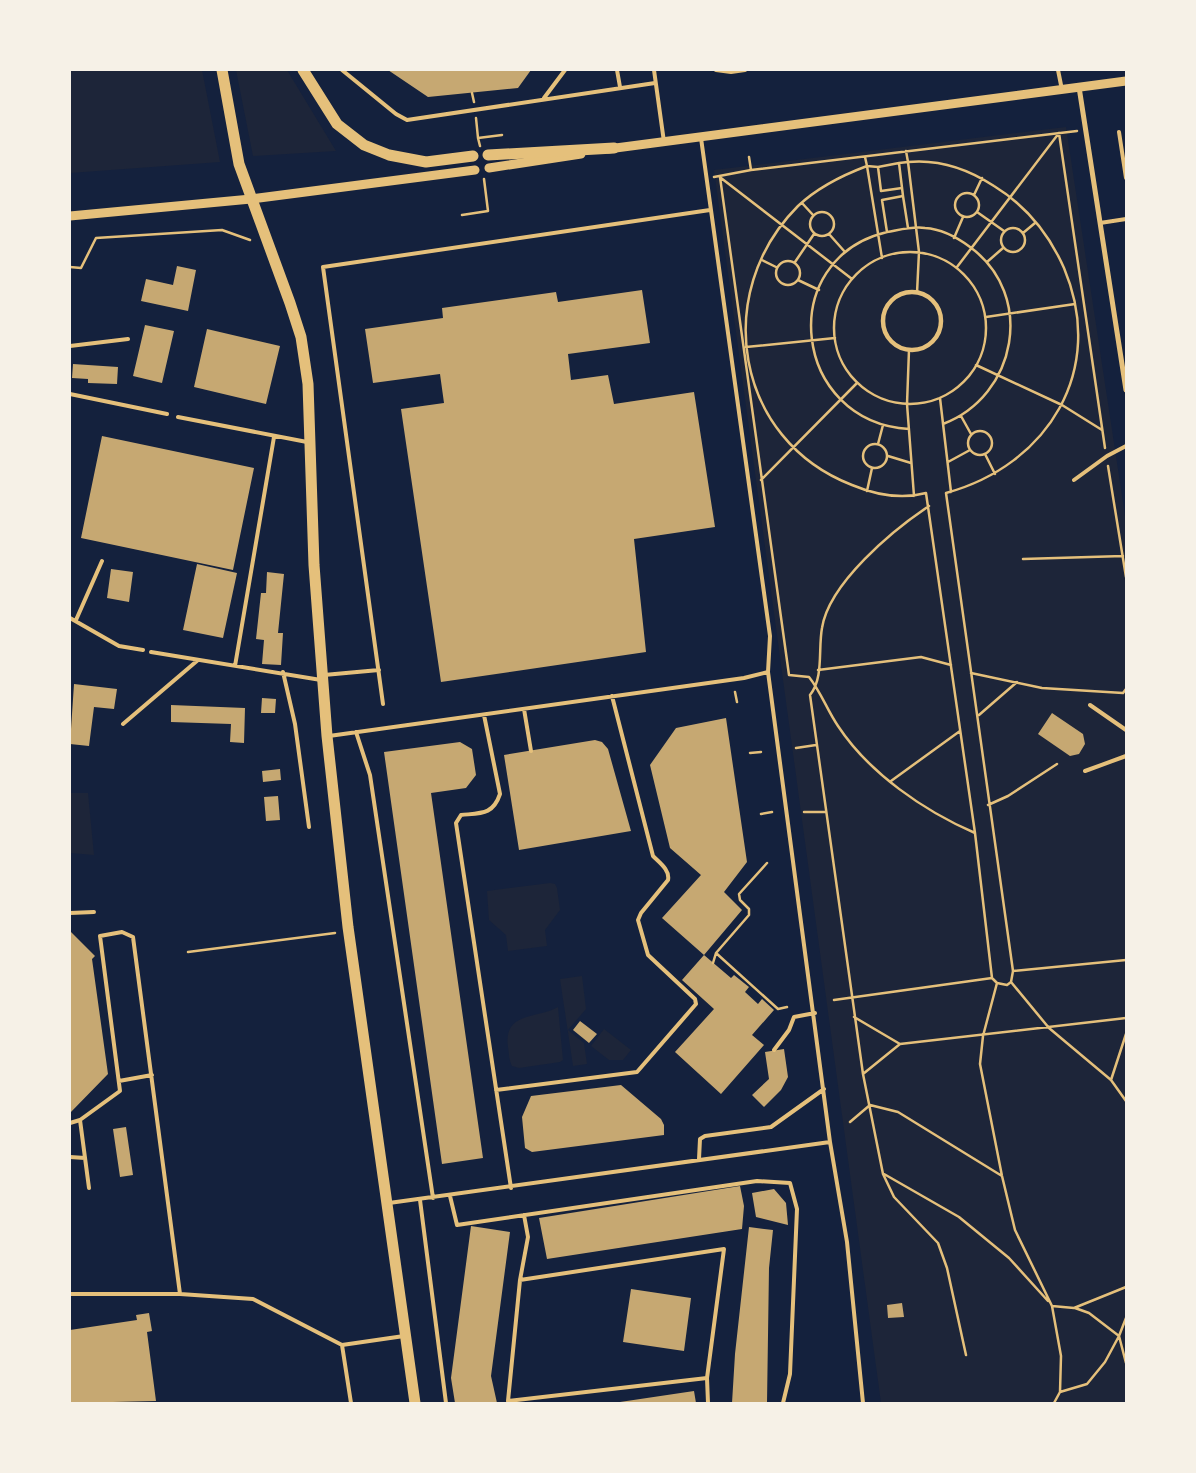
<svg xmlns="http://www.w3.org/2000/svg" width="1196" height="1473" font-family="'Noto Sans',sans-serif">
	<rect width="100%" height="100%" fill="#14213d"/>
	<path fill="#1d2539" d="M70 70H202L220 162 70 173Z
		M236 70H287L336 151 253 156Z
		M1066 127 1126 522V1403H881L714 170Z
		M70 793H88L94 855 70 853Z
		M550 883 555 884 557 888 560 910 545 930 547 946 508 951 506 935 489 920 487 891Z
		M582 976 586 1009 568 1030 584 1043 587 1064 573 1066 560 979Z
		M558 1007 563 1060 560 1062 519 1068 512 1066C509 1060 509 1054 508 1047 503 1011 538 1019 558 1007Z
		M604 1029 631 1050 623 1060H609L591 1046Z"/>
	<path fill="#c6a872" d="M388 70H531L518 88 428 97Z
		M177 266 196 270 188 311 141 301 146 279 173 285Z
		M642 290 650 343 568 354 571 380 608 375 614 404 694 392 715 527 634 539 646 652 441 682 401 409 444 403 440 374 373 383 365 329 443 318 442 308 556 292 558 302Z
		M145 325 174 331 162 383 133 376Z
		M207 329 280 346 266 404 194 387Z
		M73 364 118 367 117 384 88 383V379L72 378Z
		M102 436 254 468 233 570 81 538Z
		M197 564 237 573 223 638 183 630Z
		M111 569 133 572 129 602 107 598Z
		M267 572 284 574 278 633H283L281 665 262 664 264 640 256 639 261 593H266Z
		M74 684 117 689 114 709 94 707 89 746 70 744Z
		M262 698 276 699 275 713H261Z
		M171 705 245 708 244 743 230 742 231 724 171 722Z
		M1052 713 1083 734 1085 744 1079 754 1070 756 1038 734Z
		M726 718 747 862 724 892 742 910 704 955 662 918 701 875 670 848 650 765 676 728Z
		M595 740 602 742 608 749 631 831 519 850 504 755Z
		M460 742 472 749 476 775 466 788 431 793 483 1158 442 1164 384 752Z
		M280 769 281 780 263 782 262 771Z
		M278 796 280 820 266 821 264 797Z
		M70 931 95 956 92 959 108 1074 70 1113Z
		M704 955 731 978 734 975 749 987 745 992 758 1004 762 999 774 1010 752 1035 764 1045 721 1094 675 1052 714 1009 682 980Z
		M580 1021 597 1034 589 1043 573 1030Z
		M784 1049 788 1077 781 1090 764 1107 752 1095 769 1079 765 1052Z
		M621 1085 661 1119 664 1125V1135L532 1152 525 1148 522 1117 531 1096Z
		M126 1127 133 1175 120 1177 113 1129Z
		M740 1186 744 1206 742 1229 547 1259 539 1218Z
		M774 1189 786 1203 788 1225 756 1217 752 1193Z
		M471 1226 510 1232 491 1376 497 1403H455L451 1378Z
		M749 1227 773 1230 769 1268 767 1403H732L735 1354Z
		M631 1289 691 1298 684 1351 623 1342Z
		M902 1303 904 1317 888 1318 887 1305Z
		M149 1313 152 1331 147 1332 156 1401 70 1403V1330L137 1320 136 1315Z
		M694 1391 696 1403H620V1402Z"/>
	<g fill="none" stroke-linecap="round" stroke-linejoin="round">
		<path stroke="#e5c07b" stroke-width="2.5" d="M472 93 474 102
			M476 118 478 138 502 135
			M1059 133 1105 448
			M478 138 480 146
			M906 151 908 162C939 159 968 169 994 186 1025 205 1049 234 1064 268 1107 370 1048 465 946 493L1013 971
			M865 157 867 166C843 175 817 188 798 206 711 293 735 440 852 485 876 495 900 500 926 493L975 833 992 978
			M899 163 908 162 919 252 917 293
			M878 167 867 166 882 258
			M751 170 1077 131
			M714 177 751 170 749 157
			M720 177 789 675 809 677C821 692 827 710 838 726 869 773 924 811 975 833
			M721 178 852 279
			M902 188 881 191 878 167 899 163 903 196
			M955 205a12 12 0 1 1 24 0a12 12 0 1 1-24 0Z
			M974 195 982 178
			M802 203 813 215
			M810 224a12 12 0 1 1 24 0a12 12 0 1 1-24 0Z
			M977 212 1004 231
			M462 215 488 211 484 179
			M1001 240a12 12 0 1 1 24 0a12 12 0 1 1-24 0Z
			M908 228 903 196 882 200 887 232C899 230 913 226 925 228 941 229 958 238 970 247 1036 295 1017 396 943 424
			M887 232C774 259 792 422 909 429
			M1023 233 1035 223
			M829 234 845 252
			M954 238 963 217
			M834 328a76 76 0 1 1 152 0a76 76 0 1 1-152 0Z
			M762 260 776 267
			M776 273a12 12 0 1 1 24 0a12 12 0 1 1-24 0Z
			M795 262 814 234
			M987 262 1003 248
			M70 267 81 268 96 238 222 230 250 240
			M957 267 1059 133
			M798 280 819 290
			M986 317 1075 304
			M746 347 835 338
			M909 350 907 404 914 496
			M976 365 1062 405 1102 430
			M940 398 951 492
			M961 416 971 434
			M968 443a12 12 0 1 1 24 0a12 12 0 1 1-24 0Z
			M863 456a12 12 0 1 1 24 0a12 12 0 1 1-24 0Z
			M878 444 883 425
			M985 454 995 474
			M888 456 911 463
			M948 462 970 450
			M1108 466 1126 577
			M761 480 857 383
			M867 491 872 468
			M929 506C893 530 829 583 822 628 818 649 824 678 810 695L863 1074 883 1174 894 1197 938 1243 947 1268 966 1355
			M1023 559 1123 556
			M818 670 921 657 951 665
			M971 673 1042 688 1123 693 1126 689
			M735 692 737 702
			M979 715 1017 682
			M796 748 816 745
			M750 753 761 752
			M891 781 960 731
			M988 805 1008 796 1057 764
			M804 812H826
			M761 814 772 812
			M188 952 335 933
			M716 953 778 1009 787 1007
			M713 963 716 953 749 915V909L740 900 739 894 767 863
			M1011 982 1049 1028 1111 1080 1126 1101
			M997 983 983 1036 980 1064 1002 1176 1015 1230 1052 1306 1061 1356 1060 1392 1054 1403
			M834 1000 992 978 997 983 1007 985 1011 982 1013 971 1126 960
			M854 1017 900 1044
			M863 1074 900 1044 1126 1018
			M1111 1080 1126 1034
			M850 1122 870 1105 898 1112 1002 1176
			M884 1174 959 1217 1009 1258 1048 1301
			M1052 1306 1074 1308 1126 1287
			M1126 1318 1119 1336 1126 1363
			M1060 1392 1087 1384 1105 1362 1119 1336 1089 1313 1075 1308"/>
		<path stroke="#e5c07b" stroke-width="4" d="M342 70 396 114 407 120 655 83
			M617 70 620 87
			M654 70 664 142
			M716 70 731 72 745 70
			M1058 70 1062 90
			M544 98 565 70
			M1119 132 1126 178
			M1100 223 1126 219
			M70 346 128 339
			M70 394 167 414
			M178 417 307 442
			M1074 480 1107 456 1126 446
			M70 618 119 646 143 650
			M76 620 102 561
			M151 652 321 680
			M235 666 274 437
			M283 672 295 724 309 827
			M768 672 830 1142 847 1242 863 1403
			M324 675 379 670
			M383 704 323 267 710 210
			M1090 705 1126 730
			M524 709 531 751
			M484 715 500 794C493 815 481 813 461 815L456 823 511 1188
			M123 724 198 660
			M356 732 370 775 433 1198
			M329 736 744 678 768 672 770 636 701 138
			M1085 771 1126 756
			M70 913 94 912
			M774 1050 789 1030 794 1017 815 1013
			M119 1081 152 1075
			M496 1090 637 1072 696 1004 695 999 648 955 638 920 641 913 668 880C670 870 660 863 653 856L612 696
			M80 1120 89 1188
			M70 1123 80 1120 120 1091 100 936 122 932 133 937 180 1294
			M70 1157 85 1158
			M699 1159 700 1139 705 1136 771 1127 824 1089
			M450 1196 457 1225 757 1181 790 1183 797 1209 790 1374 783 1403
			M420 1200 446 1403
			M389 1203 830 1142
			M524 1215 528 1237 520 1280 508 1401 707 1378
			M520 1280 724 1249 707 1378 708 1403
			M70 1294H180L253 1299 342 1345 351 1403
			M342 1345 404 1336"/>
		<path stroke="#e5c07b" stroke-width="4.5" d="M883 321a29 29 0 1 1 58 0a29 29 0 1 1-58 0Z"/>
		<path stroke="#e5c07b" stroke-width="5" d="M1079 87 1126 390"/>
		<path stroke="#e5c07b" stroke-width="9" d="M608 149 1126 81
			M489 168 581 154
			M70 216 251 199 475 170"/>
		<path stroke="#e5c07b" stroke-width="11" d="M222 70 239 164 290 303 301 337 308 384 314 565 327 736 348 927 415 1403
			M303 70 337 124 364 145 389 155 426 162 473 156
			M488 155 614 148"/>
	</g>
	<rect width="1196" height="1473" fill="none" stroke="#f6f1e7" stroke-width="142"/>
</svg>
